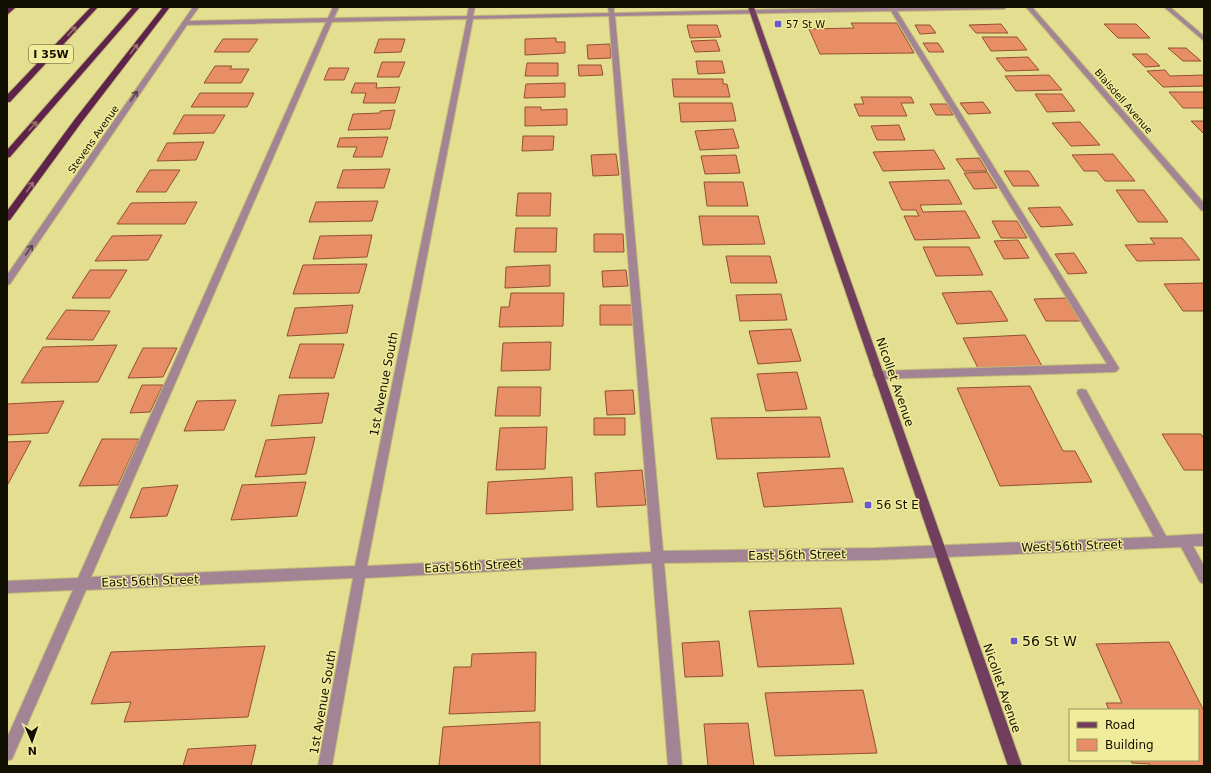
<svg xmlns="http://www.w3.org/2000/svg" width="1211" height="773" font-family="'DejaVu Sans',sans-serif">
	<rect width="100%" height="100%" fill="#e4de90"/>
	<path fill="#e88e66" stroke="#925032" d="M851 23H897L914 53 820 54 809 29 854 28Z
		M1001 24 1008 33H976L969 25Z
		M1104 24H1136L1150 38H1118Z
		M687 25H717L721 37 690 38Z
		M915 25H930L936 33 920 34Z
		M982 37H1017L1027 50 991 51Z
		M556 38V42H565V53L525 55V39Z
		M223 39H258L249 52H214Z
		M379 39H405L401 52 374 53Z
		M716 40 720 51 695 52 691 41Z
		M923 43H938L944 52H929Z
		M610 44 611 58 588 59 587 45Z
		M1168 48H1186L1201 61H1183Z
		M1132 54H1147L1160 66 1145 67Z
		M1028 57 1039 70 1006 71 996 58Z
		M696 61H722L725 73 698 74Z
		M382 62H405L399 77H377Z
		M527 63H558V76H525Z
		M578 65H601L603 75 579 76Z
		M215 66H232L230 69H249L241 83H204Z
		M329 68H349L344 80H324Z
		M1165 70 1170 76 1204 75V86L1163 87 1147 71Z
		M1049 75 1062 90 1016 91 1005 76Z
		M672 79H723V84H727L730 97H674Z
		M355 83H377L376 88 400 87 395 103H363L366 93H351Z
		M565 83V97L524 98 526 84Z
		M1169 92H1204V108H1183Z
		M200 93H254L247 107H191Z
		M1035 94H1062L1075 111 1047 112Z
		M861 97H911L914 103H901L907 116H859L854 104H864Z
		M983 102 991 113 968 114 960 103Z
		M679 103H732L736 121 681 122Z
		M930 104H947L953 115H936Z
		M525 107H541V110L567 109V125L525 126Z
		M395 110 390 129 348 130 353 114 380 113V111Z
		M184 115H225L214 133 173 134Z
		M1191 121H1204V134Z
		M1080 122 1100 145 1071 146 1052 123Z
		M899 125 905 140H877L871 126Z
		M733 129 739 148 700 150 695 131Z
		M523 136H554L553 150 522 151Z
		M388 137 382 157H353L357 147H337L340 138Z
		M204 142 196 160 157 161 167 143Z
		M934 150 945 169 883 171 873 152Z
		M616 154 619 175 593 176 591 155Z
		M1113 154 1135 181H1105L1097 171H1084L1072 155Z
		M736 155 740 173 705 174 701 156Z
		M979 158 987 171H964L956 159Z
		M390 169 384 188H337L343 170Z
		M150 170H180L166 192H136Z
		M1004 171H1029L1039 186H1013Z
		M987 172 997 188 974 189 964 173Z
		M949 180 962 204 920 205 923 212 965 211 980 238 915 240 904 216H919L916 210H902L889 182Z
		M704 182H743L748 206H707Z
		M1116 190H1144L1168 222H1138Z
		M518 193H551L550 216H516Z
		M378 201 372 221 309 222 316 202Z
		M197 202 185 224H117L131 203Z
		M1060 207 1073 225 1041 227 1028 208Z
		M699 216H758L765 244 703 245Z
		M992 221H1017L1027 238H1001Z
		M516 228H557L556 252H514Z
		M594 234H623L624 252H594Z
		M162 235 148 260 95 261 112 236Z
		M372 235 367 257 313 259 320 236Z
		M1150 238H1182L1200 260 1137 261 1125 245 1155 244Z
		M1018 240 1029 258 1004 259 994 241Z
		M923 247H969L983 275 936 276Z
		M1074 253 1087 273 1068 274 1055 254Z
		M726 256H770L777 283H731Z
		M367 264 359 293 293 294 303 265Z
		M550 265V286L505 288 506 267Z
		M90 270H127L110 298H72Z
		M626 270 628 286 603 287 602 271Z
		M1204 283V311H1183L1164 284Z
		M991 291 1008 321 957 324 942 293Z
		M511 293H564L563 326 499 327 501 307H509Z
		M781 294 787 320 740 321 736 295Z
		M1066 298 1080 321H1046L1034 299Z
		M353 305 347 333 287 336 295 308Z
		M600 305H632L633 325H600Z
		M66 310 110 311 93 340 46 339Z
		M791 329 801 361 758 364 749 331Z
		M1025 335 1042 366 978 368 963 338Z
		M551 342 550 370 501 371 503 343Z
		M300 344H344L334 378H289Z
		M117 345 98 382 21 383 43 347Z
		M143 348H177L163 377 128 378Z
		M797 372 807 409 766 411 757 374Z
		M142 385H163L150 412 130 413Z
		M1030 386 1063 451H1075L1092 482 1000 486 957 388Z
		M498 387H541L540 416H495Z
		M633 390 635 414 607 415 605 391Z
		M329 393 322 423 271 426 279 395Z
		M236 400 224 430 184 431 197 401Z
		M64 401 48 433 7 435V404Z
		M820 417 830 457 717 459 711 418Z
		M594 418H625V435H594Z
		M547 427 545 469 496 470 500 428Z
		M1162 434H1201L1204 439V470H1184Z
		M315 437 306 474 255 477 266 440Z
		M102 439H139L118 485 79 486Z
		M31 441 8 484H7V442Z
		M843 468 853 502 764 507 757 473Z
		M642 470 646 505 597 507 595 473Z
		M572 477 573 510 486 514 488 482Z
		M306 482 297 516 231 520 242 485Z
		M178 485 167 516 130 518 142 488Z
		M841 608 854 664 758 667 749 611Z
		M719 641 723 676 685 677 682 643Z
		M1169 642 1204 711V766H1151L1150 764 1132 763 1130 760H1198V710H1109L1106 703H1122L1096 644Z
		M265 646 248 717 124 722 131 702 91 704 111 652Z
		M536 652 535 711 449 714 454 667H471L472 654Z
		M863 690 877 753 775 756 765 693Z
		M540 722V766H439L443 727Z
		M748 723 754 766H708L704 724Z
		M256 745 251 766H183L188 749Z"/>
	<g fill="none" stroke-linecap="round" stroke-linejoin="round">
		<g stroke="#c2bd79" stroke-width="2">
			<path id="minor" d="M193 7H199L189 21 328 18 333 7H339L334 18 467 16 469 7H475L473 16 609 13 608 7H614V13L889 7H1007L1004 9 897 11 1117 365 1119 368 1117 371 1114 372 878 379 875 378 873 375 875 372 878 371 1107 364 891 11 615 16 663 551 874 548 1154 537 1077 393 1078 390 1082 389 1086 390 1166 536 1204 534V546H1193L1204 566V584L1200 582 1181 547 874 560 664 563 682 766H668L652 563 365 578 332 766H318L353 578 86 590 12 759 7 761V738L73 590 7 593V581L78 578 326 22 187 25 10 284 7 285V275ZM609 16 651 552 367 566 473 19ZM467 19 355 566 91 577 332 22Z
				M1026 7H1032L1204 203V211L1201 210Z
				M1164 7H1170L1204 36V41Z"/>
		</g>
		<g stroke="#c2bd79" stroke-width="2">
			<path id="major" d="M748 7H754L1022 766H1008Z"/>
		</g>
		<g stroke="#c2bd79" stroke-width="2">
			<path id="highway" d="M9 7H16L7 15V9Z
				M91 7H98L10 102H7V95Z
				M133 7H140L10 157 7 158V150Z
				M163 7H170L81 123 10 220 7 221V211L75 119Z"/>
		</g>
		<use href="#minor" fill="#a38495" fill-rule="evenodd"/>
		<use href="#major" fill="#723e5d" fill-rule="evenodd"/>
		<use href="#highway" fill="#5f2349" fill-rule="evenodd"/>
	</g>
	<defs><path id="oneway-shaft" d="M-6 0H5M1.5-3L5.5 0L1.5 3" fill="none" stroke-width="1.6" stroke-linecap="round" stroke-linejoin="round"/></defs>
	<g stroke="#99736a">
		<use href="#oneway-shaft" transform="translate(72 31) rotate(-47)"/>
		<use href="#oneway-shaft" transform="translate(134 49) rotate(-52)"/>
		<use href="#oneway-shaft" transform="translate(33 126) rotate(-48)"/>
		<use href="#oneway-shaft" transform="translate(30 187) rotate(-54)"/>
	</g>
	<g stroke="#534443">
		<use href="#oneway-shaft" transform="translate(134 96) rotate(-55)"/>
		<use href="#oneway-shaft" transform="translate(29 250) rotate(-55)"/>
	</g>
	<g fill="#6859d2" stroke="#f1eb9c" stroke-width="1.5">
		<rect x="774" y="20" width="8" height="8" rx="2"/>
		<rect x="864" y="501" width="8" height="8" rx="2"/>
		<rect x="1010" y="637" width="8" height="8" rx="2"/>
	</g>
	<g text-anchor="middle" stroke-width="3" stroke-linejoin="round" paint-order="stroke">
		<g font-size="10" fill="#121000" stroke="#f1eb9c" text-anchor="start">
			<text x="786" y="28">57 St W</text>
		</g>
		<g font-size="10" fill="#121000" stroke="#f1eb9c">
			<text transform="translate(1124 101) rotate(49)" y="4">Blaisdell Avenue</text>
			<text transform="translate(93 139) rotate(-55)" y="4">Stevens Avenue</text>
		</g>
		<rect fill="#f1eb9c" stroke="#55522f" stroke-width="1" x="29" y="45" width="44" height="18" rx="3"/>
		<g font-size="11" font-weight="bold" fill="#121000">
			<text x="51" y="58">I 35W</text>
		</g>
		<g font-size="12" fill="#121000" stroke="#f1eb9c">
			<text transform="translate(895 382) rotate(71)" y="4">Nicollet Avenue</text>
			<text transform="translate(384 384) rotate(-79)" y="4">1st Avenue South</text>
			<text transform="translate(1072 546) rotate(-2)" y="4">West 56th Street</text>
			<text transform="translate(797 555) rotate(-1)" y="4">East 56th Street</text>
			<text transform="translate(473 566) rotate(-3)" y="4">East 56th Street</text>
			<text transform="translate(150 581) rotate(-2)" y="4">East 56th Street</text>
			<text transform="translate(1002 688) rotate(71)" y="4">Nicollet Avenue</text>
			<text transform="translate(323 702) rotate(-80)" y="4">1st Avenue South</text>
		</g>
		<g font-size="12" fill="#121000" stroke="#f1eb9c" text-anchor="start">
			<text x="876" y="509">56 St E</text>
		</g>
		<g font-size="14" fill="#121000" stroke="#f1eb9c" text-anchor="start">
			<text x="1022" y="646">56 St W</text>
		</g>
	</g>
	<rect width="1211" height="773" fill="none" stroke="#121000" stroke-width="16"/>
	<rect x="1069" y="709" width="130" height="52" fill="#f1eb9c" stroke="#98935e"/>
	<rect x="1077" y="722" width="20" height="6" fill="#723e5d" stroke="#98935e"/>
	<text x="1105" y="729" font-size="12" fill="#121000">Road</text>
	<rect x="1077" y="739" width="20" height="12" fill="#e88e66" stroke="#98935e"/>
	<text x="1105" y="749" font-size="12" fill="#121000">Building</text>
	<g transform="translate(32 741) rotate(178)" stroke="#f1eb9c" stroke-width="3" paint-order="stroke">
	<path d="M0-3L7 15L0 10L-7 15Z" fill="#121000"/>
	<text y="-6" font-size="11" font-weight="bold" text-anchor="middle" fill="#121000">N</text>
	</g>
</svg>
